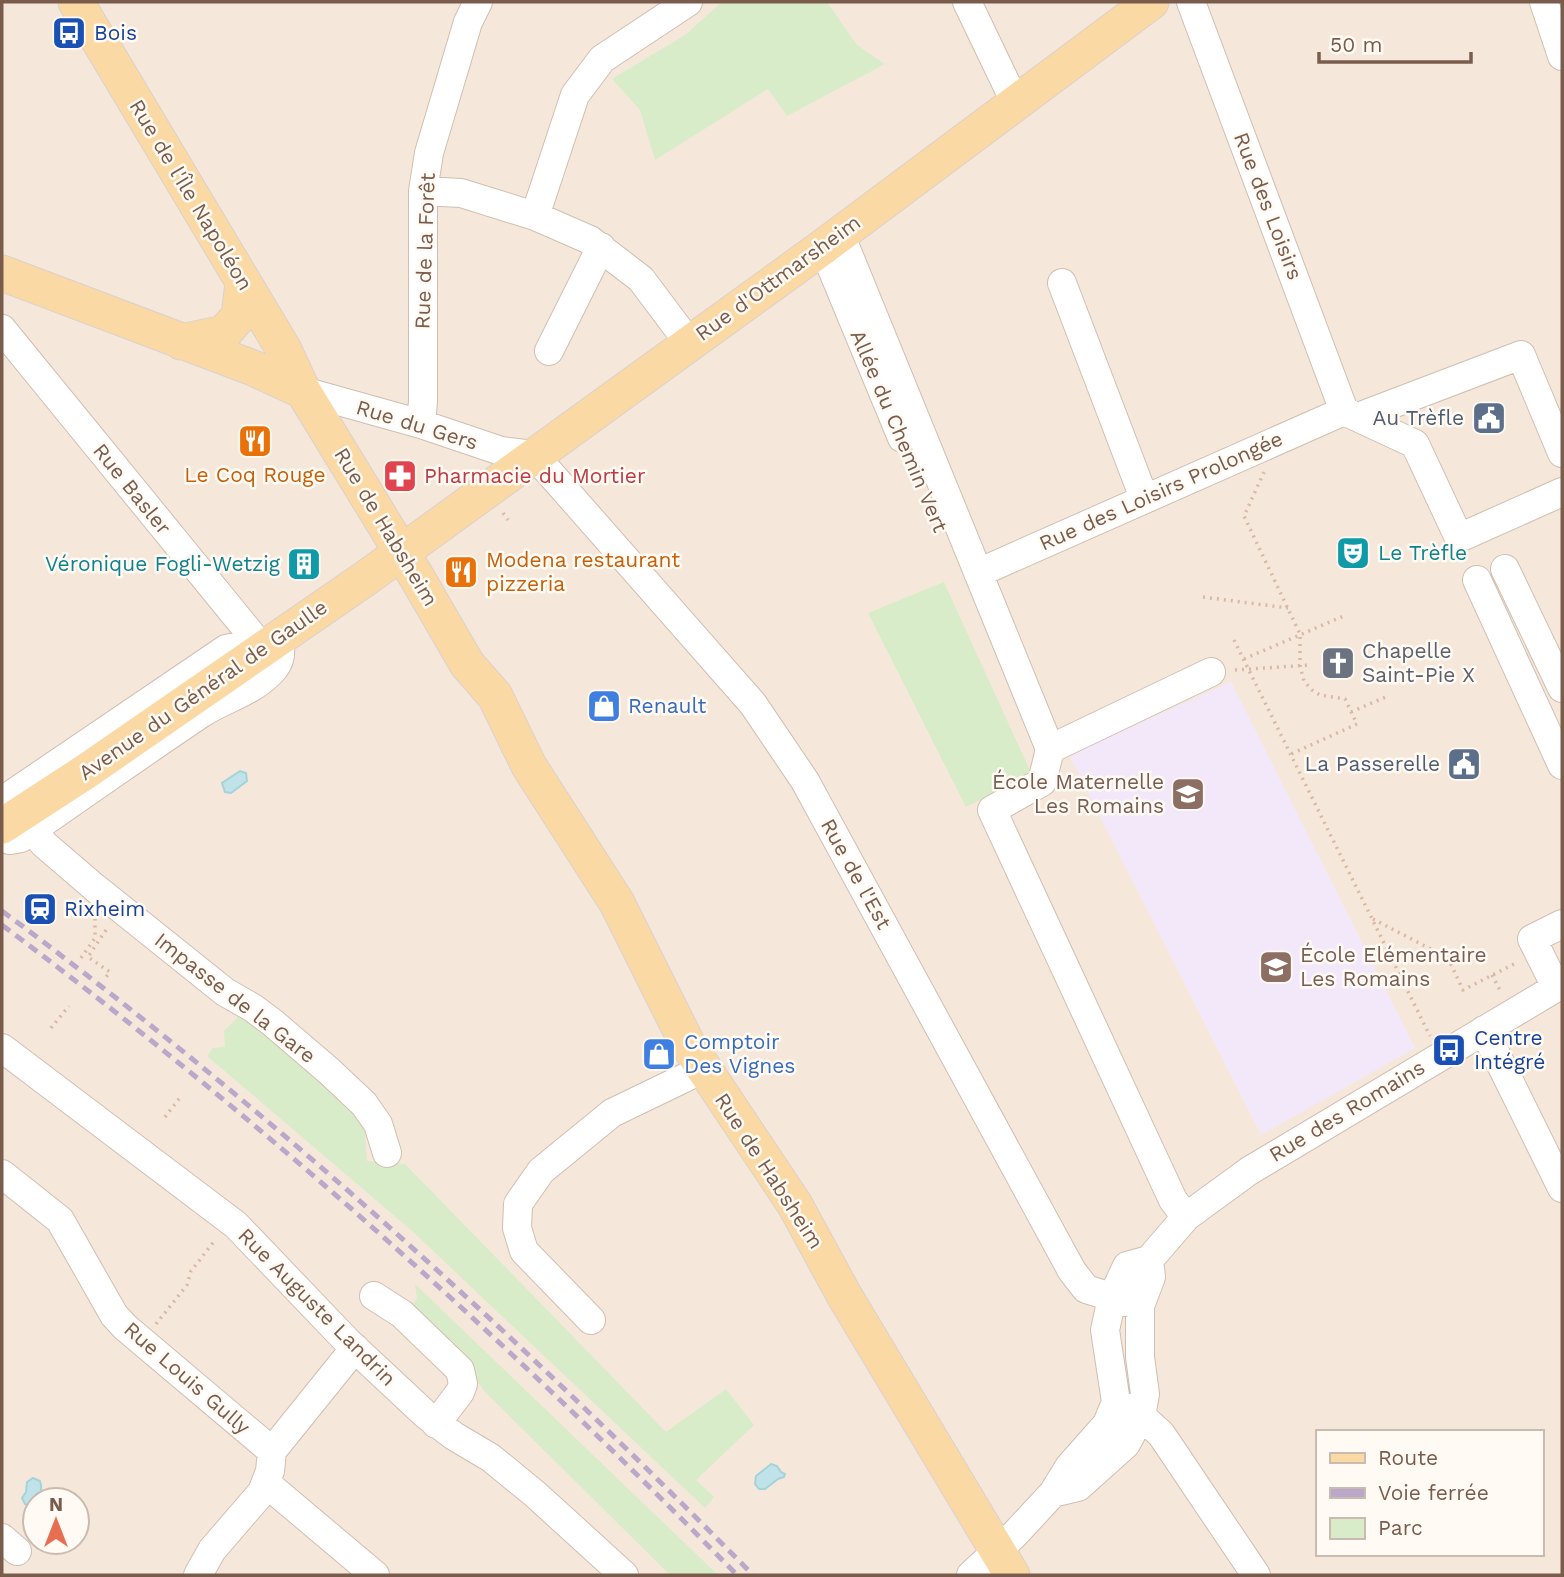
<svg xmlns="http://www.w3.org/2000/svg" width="1564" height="1577" font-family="'Work Sans',sans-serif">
	<rect width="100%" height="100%" fill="#fdf6ec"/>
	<path fill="#f5e8da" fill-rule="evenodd" d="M2 2H1562V1575H2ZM1317 1432H1541V1554H1317ZM35 1500H77V1542H35Z"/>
	<path fill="#f3e8fa" d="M1231 682 1415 1048 1261 1135 1069 755Z"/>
	<path fill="#d8ecc9" d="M722 2H827L857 45 885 64 787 116 768 89 655 160 640 110 612 79 685 35Z
		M944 582 1032 775 966 807 868 613Z
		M244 1011 364 1118 367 1161 405 1164 666 1432 726 1389 754 1425 696 1480 714 1497 705 1508 412 1231 207 1056 213 1048 225 1047 224 1031Z
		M415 1284 718 1575H670L484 1391 465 1363 407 1309 417 1299Z"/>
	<path fill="#bfe3e8" stroke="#a5d3da" stroke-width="2" d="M240 771 246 773 247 781 231 793 225 792 222 783Z
		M771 1464 777 1466 781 1472 785 1474 784 1477 778 1479 765 1489H759L755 1484 756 1476Z
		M33 1478 40 1481C44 1492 37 1500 32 1507L25 1504 22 1498 26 1492 27 1482Z"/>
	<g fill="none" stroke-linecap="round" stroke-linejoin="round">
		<g stroke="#d1beb0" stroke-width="30">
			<path id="minor" d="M967 2 1015 102
				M1191 2 1344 411
				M1544 2 1562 56
				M423 191 461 193 535 216 590 240 641 279 689 343
				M535 216 575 95 602 59 688 2
				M840 234 1050 749 1211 672
				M823 247 902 438
				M1062 283 1144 498
				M2 329 263 649
				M549 351 601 247
				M303 391 421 424 501 451 533 455 549 472 753 704 805 781 1072 1271 1086 1289 1140 1306
				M1344 411 1415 444 1459 538 1562 492
				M1358 417 1521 355 1562 453
				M421 424 423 401V191L429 153 468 22 478 2
				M1505 569 1562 688
				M978 573 1344 411
				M1477 580 1562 765
				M1050 749 1042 782 992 810 1173 1200 1186 1217
				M2 801 226 649 246 645 263 649
				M33 830 44 844 94 887 225 992 253 1008 273 1023 329 1071 364 1104 378 1124 387 1153
				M2 831 10 840 21 838C81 796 141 754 202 713 224 699 252 692 271 672 281 662 282 652 278 638
				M1556 987 1532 939 1562 924
				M1484 1030 1562 1188
				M2 1048 236 1225 348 1342 425 1414 454 1436 491 1458 535 1494 624 1575
				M2 1174 60 1220 114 1315 125 1327 272 1451
				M374 1296 402 1314 460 1370 463 1384 460 1392 436 1424
				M591 1320 524 1251 517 1228 518 1204 541 1171 612 1113 703 1069
				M1125 1407 1141 1416 1161 1434 1256 1575
				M267 1484 375 1575
				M1053 1493 1078 1487 1126 1444 1141 1416 1145 1394 1140 1357V1306L1151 1277 1149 1260
				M2 1538 17 1551
				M198 1575 212 1550 262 1492 270 1471 272 1451 355 1348
				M971 1575 1014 1535 1053 1493 1069 1467 1107 1424 1116 1402 1105 1330 1112 1298 1127 1266 1149 1260 1186 1217 1249 1171 1562 984"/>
		</g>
		<g stroke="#dad1cd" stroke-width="37">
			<path id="major" d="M76 2 284 350 303 391 416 576 467 664 495 696 529 766 617 903 687 1043 795 1205 844 1295 1012 1575
				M2 273 253 368 303 391
				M181 342 224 333 239 316 243 283
				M2 826 88 770 366 578 823 247 1151 2"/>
		</g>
		<path stroke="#d9b8a5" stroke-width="3.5" stroke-dasharray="2 5" stroke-linecap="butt" d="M1264 472 1244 516 1300 634V666L1304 681 1312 690 1320 695 1345 699 1357 724 1291 754
			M503 513 508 520
			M1203 597 1288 608
			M1234 640 1430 1036
			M1244 659 1346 615
			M1235 670 1310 665
			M1351 712 1388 696
			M80 918 83 909
			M1373 919 1448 958 1463 990 1518 962
			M106 930 88 957 110 972 106 977
			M81 958 95 938V919
			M1492 975 1501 992
			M51 1028 69 1006
			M165 1117 182 1095
			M156 1324 187 1285 191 1271 216 1239"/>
		<use href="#minor" stroke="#fff" stroke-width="28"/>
		<use href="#major" stroke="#fbd9a5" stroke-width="35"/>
		<path stroke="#b9a8c9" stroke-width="5" stroke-dasharray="10 7" stroke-linecap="butt" d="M2 911C271 1110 519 1337 753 1575
			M2 925C264 1121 508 1341 737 1575"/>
	</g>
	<defs>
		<g id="bus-square" transform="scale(1.75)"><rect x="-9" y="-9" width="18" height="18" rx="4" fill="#1a4fb4" stroke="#fffaf3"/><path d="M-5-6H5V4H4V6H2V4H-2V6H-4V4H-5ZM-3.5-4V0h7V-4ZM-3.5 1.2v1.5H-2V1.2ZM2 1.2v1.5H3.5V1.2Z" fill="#fff"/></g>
		<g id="civic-square" transform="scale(1.75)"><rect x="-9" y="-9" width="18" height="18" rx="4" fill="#5c6f8a" stroke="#fffaf3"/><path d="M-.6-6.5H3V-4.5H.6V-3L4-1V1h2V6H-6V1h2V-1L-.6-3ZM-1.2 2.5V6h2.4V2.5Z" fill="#fff"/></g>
		<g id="restaurant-square" transform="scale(1.75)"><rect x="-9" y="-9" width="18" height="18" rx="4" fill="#e8710a" stroke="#fffaf3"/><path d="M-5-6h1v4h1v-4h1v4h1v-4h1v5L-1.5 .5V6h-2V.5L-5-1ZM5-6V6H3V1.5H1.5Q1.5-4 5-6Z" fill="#fff"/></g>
		<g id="pharmacy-square" transform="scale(1.75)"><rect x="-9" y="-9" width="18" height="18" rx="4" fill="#e0444e" stroke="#fffaf3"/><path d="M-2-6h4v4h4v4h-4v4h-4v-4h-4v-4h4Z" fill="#fff"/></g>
		<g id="theatre-square" transform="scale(1.75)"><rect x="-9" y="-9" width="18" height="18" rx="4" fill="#0f9aa8" stroke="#fffaf3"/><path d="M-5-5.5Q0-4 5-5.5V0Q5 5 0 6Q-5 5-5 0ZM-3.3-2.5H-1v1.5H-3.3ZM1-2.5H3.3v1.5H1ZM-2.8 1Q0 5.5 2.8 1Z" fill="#fff"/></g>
		<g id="building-square" transform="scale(1.75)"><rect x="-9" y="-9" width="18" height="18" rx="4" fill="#0f9aa8" stroke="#fffaf3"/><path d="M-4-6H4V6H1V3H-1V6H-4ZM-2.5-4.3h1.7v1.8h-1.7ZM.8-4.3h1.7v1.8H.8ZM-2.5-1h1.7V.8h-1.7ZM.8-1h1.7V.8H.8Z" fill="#fff"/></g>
		<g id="church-square" transform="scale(1.75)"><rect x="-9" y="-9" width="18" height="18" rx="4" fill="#6b7280" stroke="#fffaf3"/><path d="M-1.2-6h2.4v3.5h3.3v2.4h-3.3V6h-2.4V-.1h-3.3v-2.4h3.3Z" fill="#fff"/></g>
		<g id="shop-square" transform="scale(1.75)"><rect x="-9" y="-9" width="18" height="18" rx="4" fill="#3f7fe0" stroke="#fffaf3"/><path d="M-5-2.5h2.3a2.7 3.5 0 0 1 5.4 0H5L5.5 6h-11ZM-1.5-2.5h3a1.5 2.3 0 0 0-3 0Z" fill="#fff"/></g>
		<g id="school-square" transform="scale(1.75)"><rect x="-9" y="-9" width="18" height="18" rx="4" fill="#8d6e63" stroke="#fffaf3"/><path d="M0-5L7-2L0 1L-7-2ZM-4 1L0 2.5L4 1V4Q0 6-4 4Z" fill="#fff"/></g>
		<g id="station-square" transform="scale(1.75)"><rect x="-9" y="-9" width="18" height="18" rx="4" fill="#1a4fb4" stroke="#fffaf3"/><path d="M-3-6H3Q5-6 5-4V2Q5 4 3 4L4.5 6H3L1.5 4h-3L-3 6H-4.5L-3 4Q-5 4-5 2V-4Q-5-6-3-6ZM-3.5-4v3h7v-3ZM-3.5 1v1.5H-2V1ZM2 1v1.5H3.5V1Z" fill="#fff"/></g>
	</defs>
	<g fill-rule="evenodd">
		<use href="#bus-square" x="69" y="33"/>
		<use href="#civic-square" x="1489" y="418"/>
		<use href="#restaurant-square" x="255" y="441"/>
		<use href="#pharmacy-square" x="400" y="476"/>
		<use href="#theatre-square" x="1353" y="553"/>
		<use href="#building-square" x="304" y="564"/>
		<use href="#restaurant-square" x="461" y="572"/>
		<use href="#church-square" x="1338" y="663"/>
		<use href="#shop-square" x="604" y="706"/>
		<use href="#civic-square" x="1464" y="764"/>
		<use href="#school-square" x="1188" y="794"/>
		<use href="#station-square" x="40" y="909"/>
		<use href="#school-square" x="1276" y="967"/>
		<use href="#bus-square" x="1449" y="1050"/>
		<use href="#shop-square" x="659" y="1054"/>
	</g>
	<g text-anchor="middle" stroke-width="5" stroke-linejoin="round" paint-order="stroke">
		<g font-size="21" fill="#164399" stroke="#fffaf3" text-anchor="start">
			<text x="94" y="40">Bois</text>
			<text x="64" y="916">Rixheim</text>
			<text x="1474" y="1045">Centre<tspan x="1474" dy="24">Intégré</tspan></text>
		</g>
		<g font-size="21" fill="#7a5c4d" stroke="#fffaf3">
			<text transform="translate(191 195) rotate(59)" y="7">Rue de l'Île Napoléon</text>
			<text transform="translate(1268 206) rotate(69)" y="7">Rue des Loisirs</text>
			<text transform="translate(425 251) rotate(-88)" y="7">Rue de la Forêt</text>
			<text transform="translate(778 278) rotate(-36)" y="7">Rue d'Ottmarsheim</text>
			<text transform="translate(417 425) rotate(17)" y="7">Rue du Gers</text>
			<text transform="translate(899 431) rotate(67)" y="7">Allée du Chemin Vert</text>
			<text transform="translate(132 489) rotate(51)" y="7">Rue Basler</text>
			<text transform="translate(1161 491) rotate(-24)" y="7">Rue des Loisirs Prolongée</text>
			<text transform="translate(386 527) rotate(59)" y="7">Rue de Habsheim</text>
			<text transform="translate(203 690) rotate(-35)" y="7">Avenue du Général de Gaulle</text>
			<text transform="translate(856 874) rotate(61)" y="7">Rue de l'Est</text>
			<text transform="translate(235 998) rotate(38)" y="7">Impasse de la Gare</text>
			<text transform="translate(1347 1111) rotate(-31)" y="7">Rue des Romains</text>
			<text transform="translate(769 1171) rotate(57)" y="7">Rue de Habsheim</text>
			<text transform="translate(317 1307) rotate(45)" y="7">Rue Auguste Landrin</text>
			<text transform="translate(187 1378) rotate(41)" y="7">Rue Louis Gully</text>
		</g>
		<g font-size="21" fill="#4e5e75" stroke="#fffaf3" text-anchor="end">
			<text x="1464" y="425">Au Trèfle</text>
			<text x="1440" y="771">La Passerelle</text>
		</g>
		<g font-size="21" fill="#c56008" stroke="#fffaf3">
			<text x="255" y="482">Le Coq Rouge</text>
			<text x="486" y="567" text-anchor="start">Modena restaurant<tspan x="486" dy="24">pizzeria</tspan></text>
		</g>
		<g font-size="21" fill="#be3a42" stroke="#fffaf3" text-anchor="start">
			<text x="424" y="483">Pharmacie du Mortier</text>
		</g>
		<g font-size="21" fill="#0d838f" stroke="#fffaf3" text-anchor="start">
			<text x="1378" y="560">Le Trèfle</text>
			<text x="280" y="571" text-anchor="end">Véronique Fogli-Wetzig</text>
		</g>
		<g font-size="21" fill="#5b616d" stroke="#fffaf3" text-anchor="start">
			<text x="1362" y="658">Chapelle<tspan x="1362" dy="24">Saint-Pie X</tspan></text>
		</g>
		<g font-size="21" fill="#366cbe" stroke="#fffaf3" text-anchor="start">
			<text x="628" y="713">Renault</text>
			<text x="684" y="1049">Comptoir<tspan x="684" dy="24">Des Vignes</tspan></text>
		</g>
		<g font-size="21" fill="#785e54" stroke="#fffaf3" text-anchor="end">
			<text x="1164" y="789">École Maternelle<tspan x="1164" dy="24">Les Romains</tspan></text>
			<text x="1300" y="962" text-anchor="start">École Elémentaire<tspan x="1300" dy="24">Les Romains</tspan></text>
		</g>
	</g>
	<rect width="1564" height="1577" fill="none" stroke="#7a5c4d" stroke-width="7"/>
	<rect x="1316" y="1430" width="228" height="126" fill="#fffaf3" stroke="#cabbb1" stroke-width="2"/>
	<rect x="1330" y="1453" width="35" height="10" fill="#fbd9a5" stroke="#cabbb1" stroke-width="2"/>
	<text x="1378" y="1465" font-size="21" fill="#7a5c4d">Route</text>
	<rect x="1330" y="1488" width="35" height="10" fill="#b9a8c9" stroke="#cabbb1" stroke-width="2"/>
	<text x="1378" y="1500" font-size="21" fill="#7a5c4d">Voie ferrée</text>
	<rect x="1330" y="1518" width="35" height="21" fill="#d8ecc9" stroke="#cabbb1" stroke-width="2"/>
	<text x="1378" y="1535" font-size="21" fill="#7a5c4d">Parc</text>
	<g transform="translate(56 1521)"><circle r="33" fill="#fffaf3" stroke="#cabbb1" stroke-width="2"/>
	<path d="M0-5L12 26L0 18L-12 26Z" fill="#e76f51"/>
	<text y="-10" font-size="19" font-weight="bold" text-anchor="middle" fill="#7a5c4d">N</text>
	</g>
	<path d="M1319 52v10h152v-10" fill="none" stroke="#7a5c4d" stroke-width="3.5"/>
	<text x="1330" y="52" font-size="21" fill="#7a5c4d" stroke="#fffaf3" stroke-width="5" paint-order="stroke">50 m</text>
</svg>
